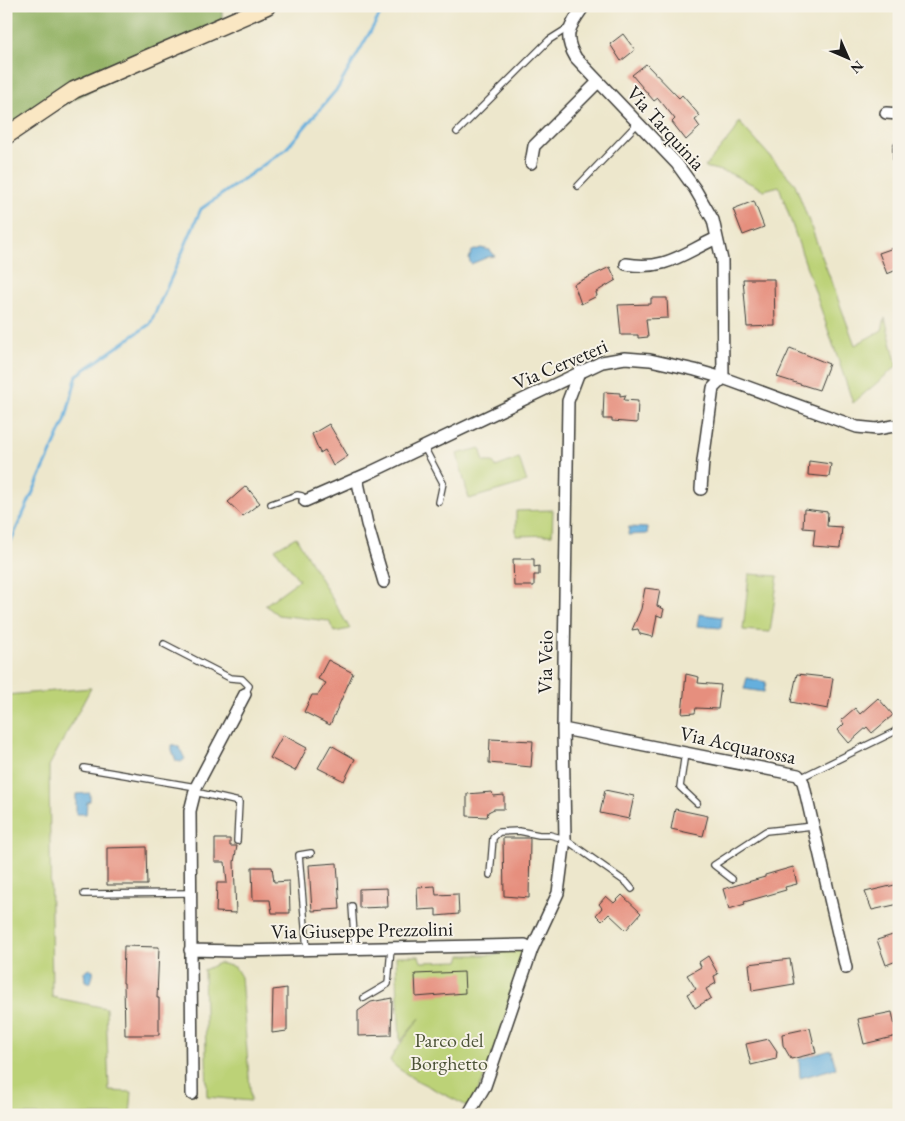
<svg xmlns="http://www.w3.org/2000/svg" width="905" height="1121" font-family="'EB Garamond',serif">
	<rect width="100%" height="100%" fill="#f7f3e8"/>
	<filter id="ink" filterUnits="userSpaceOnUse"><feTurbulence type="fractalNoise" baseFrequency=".02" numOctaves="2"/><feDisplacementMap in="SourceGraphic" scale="10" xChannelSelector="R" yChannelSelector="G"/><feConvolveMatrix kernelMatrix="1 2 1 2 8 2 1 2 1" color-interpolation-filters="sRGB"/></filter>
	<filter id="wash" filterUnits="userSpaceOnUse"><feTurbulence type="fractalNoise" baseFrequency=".0096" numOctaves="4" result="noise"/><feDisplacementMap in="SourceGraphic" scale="20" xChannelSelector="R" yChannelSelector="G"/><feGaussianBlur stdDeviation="1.12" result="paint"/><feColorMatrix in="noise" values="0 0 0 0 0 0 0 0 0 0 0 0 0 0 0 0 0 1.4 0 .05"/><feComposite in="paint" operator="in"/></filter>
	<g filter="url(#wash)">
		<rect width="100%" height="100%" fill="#ede7cc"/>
		<path fill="#bcd277" stroke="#6c774a" d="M739 122 795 184 855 345 882 330 885 318 897 366 853 403 779 186 764 190 729 173 705 167 735 131Z
			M480 448 484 462H493L496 467 519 458 527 482 469 499 457 454Z
			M553 510 552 535 516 536V511Z
			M296 537 350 629 334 632 329 621 278 615 265 605 299 580 275 549Z
			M749 574 778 576 770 632 743 630Z
			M91 688 49 766 52 997 106 1008 109 1091 132 1092 130 1115H6V695Z
			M502 947 529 951 482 1083 469 1107 412 1078C405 1072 393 1067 390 1060L398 1047 420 1018 400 1042 396 956H419L421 962 459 961 461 955H497Z
			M219 963 235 967 241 977 251 1101 207 1097 204 970Z"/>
		<path fill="#95b468" stroke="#586842" d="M6 6H222V20L6 136Z"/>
		<path fill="#65afdd" stroke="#40667c" d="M481 248 490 250 495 256 488 257 471 264 469 259 472 251Z
			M629 527 648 528 647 534 628 535Z
			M699 614 722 617 721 628 697 626Z
			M747 678 766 682 764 692 744 689Z
			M172 744 179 747 185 759 181 762 176 761 172 750Z
			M90 793V801L87 802 86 814H76V794Z
			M90 969 93 970C94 974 92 980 90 983L85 981 84 972Z
			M831 1050 836 1068 800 1078 799 1059Z"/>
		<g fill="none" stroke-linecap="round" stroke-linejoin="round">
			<path stroke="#65afdd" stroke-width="3" d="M6 545 10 543 65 421 77 375 150 324 172 276 201 209 286 149 338 88 385 6"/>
		</g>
		<g id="blocks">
			<path fill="#e68f7e" d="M623 34 635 50 621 61 610 44Z
				M646 64 679 98 682 95 700 116 695 120 700 127 686 140 672 122 675 119 658 98 654 101 632 75Z
				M754 201 764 227 743 235 733 209Z
				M899 246V269L887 274 879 253Z
				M610 267 616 280 596 292 597 296 581 304 574 284Z
				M743 279H774L775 326 747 327Z
				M651 298H667L668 318 646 319 648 337 638 338V335H621L618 305 651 304Z
				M790 348 829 364 819 390 777 377Z
				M604 392 620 393V396L626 395 624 400 638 401 637 423 612 421V419H603Z
				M329 424 348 456 333 466 325 450 320 453 312 434Z
				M809 461 831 464 829 477 808 475Z
				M246 486 260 503 243 516 228 502Z
				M804 509 828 512 827 526 842 527 840 548 813 546 815 529 803 528Z
				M513 559H534V567L539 566V575H534V586H514Z
				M645 588 660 590 657 606 664 609 662 617 657 615 653 637 640 634 638 629 632 630 641 609Z
				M328 660 353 673 330 725 304 712 312 695H318L326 683 318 679Z
				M686 674 699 677 698 683 721 685 718 709 696 708 695 713 682 714Z
				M797 674 833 678 828 709 791 702Z
				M878 698 893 715 872 733 867 727 849 743 838 730 844 724 841 720 855 708 860 714Z
				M283 735 307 748 295 771 270 758Z
				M490 739 533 741 531 767 489 763Z
				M331 745 355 759 344 781 318 768Z
				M605 790 634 796 629 819 600 813Z
				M492 792 493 796 504 795V809H494L488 812 487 817 467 816V794Z
				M675 809 708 816 703 836 671 829Z
				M503 838H530L529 898 504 896Z
				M215 839H230V846H237L234 862 236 913 216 912 217 883H227L225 862H215Z
				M146 847 147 885H107V848Z
				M337 863 340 909 312 911 309 865Z
				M252 867H272L274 882 289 881 290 913H272L270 900H253Z
				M793 867 797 884 785 887 786 890 744 902 745 904 729 909 723 889 765 877V875Z
				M899 884V904L872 910 865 892Z
				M435 886 436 895 458 894 459 914 436 916V909L418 910 417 887Z
				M387 888 388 907 359 908V889Z
				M622 895 641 913 626 930 609 914 602 921 596 915 602 908 599 904 606 896 614 903Z
				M899 933V960L886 965 877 940Z
				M124 946 159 947 157 998H159V1035H125L124 983H123Z
				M708 956 718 974 714 976 716 983 706 989 711 998 695 1008 687 994 696 989 687 975 701 967 699 962Z
				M790 959 794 984 752 991 749 964Z
				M464 972 465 993 416 997 415 974Z
				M287 988V1031L272 1033 273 990Z
				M392 998 391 1035 358 1036V1011L371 1002Z
				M892 1012 897 1036 864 1044 858 1019Z
				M810 1028 816 1053 791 1059 783 1045 782 1034Z
				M769 1039 777 1051 776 1059 751 1065 746 1044Z"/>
		</g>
	</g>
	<g filter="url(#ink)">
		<use href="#blocks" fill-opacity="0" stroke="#3b3a36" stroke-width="1"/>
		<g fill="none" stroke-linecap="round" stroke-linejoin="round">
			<g stroke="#3b3a36" stroke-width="8">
				<path id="lane" d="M457 132 549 40 568 28
					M578 186 638 123
					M424 447 443 483 439 502
					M271 504 297 495 302 496 305 501
					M164 644 230 678 242 679 249 686 245 694
					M685 753 680 787 697 803
					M84 768 196 787
					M800 778 894 732 899 727
					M195 792 239 802 237 841
					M490 875 493 838 499 832 519 831 539 835H550L565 839 627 883 632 889
					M732 879 714 865 766 831 813 826
					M84 894 190 893
					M352 906 355 949
					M307 950 299 855 311 853
					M364 998 388 984 391 948"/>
			</g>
			<g stroke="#3b3a36" stroke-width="14">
				<path id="street" d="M584 6C570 26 562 35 576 58L677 164 695 189 713 220 722 260 723 378 713 388 703 461 701 489
					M886 113 899 114
					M899 148V171
					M531 163 534 146 598 82
					M626 264C666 271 683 253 717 238
					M357 478 367 524 384 582
					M305 501 367 474 602 362 625 358 650 360 695 370 723 378 857 427 877 429 899 425
					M563 729 798 775 803 782 846 968
					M190 950 237 951 525 945 532 949
					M192 1094 190 811 196 787 245 694
					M468 1115 485 1086 532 949 558 893 565 839 563 729 568 401 579 372"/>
			</g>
			<g stroke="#3b3a36" stroke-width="19">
				<path id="secondary" d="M6 136 74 90 267 6"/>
			</g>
			<use href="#lane" stroke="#fff" stroke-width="5.5"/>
			<use href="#street" stroke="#fff" stroke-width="11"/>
			<use href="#secondary" stroke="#fae7c3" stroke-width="16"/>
		</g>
	</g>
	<g text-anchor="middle" stroke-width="4" stroke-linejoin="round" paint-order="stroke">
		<g font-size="20" fill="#1c1c1c" stroke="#f7f3e8">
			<text transform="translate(666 128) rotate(48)" y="7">Via Tarquinia</text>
			<text transform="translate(560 364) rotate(-23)" y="7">Via Cerveteri</text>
			<text transform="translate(545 662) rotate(-89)" y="7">Via Veio</text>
			<text transform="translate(738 745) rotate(12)" y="7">Via Acquarossa</text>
			<text transform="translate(362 930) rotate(-1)" y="7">Via Giuseppe Prezzolini</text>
		</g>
		<g font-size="20" fill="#4c5337" stroke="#f7f3e8">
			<text x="449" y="1047">Parco del<tspan x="449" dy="23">Borghetto</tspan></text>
		</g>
	</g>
	<rect width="905" height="1121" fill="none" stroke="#f7f3e8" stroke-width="25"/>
	<g transform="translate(848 58) rotate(135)" stroke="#f7f3e8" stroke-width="4" paint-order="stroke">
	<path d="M0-4L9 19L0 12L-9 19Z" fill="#1c1c1c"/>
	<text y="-8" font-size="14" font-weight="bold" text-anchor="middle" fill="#1c1c1c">N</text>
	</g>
</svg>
